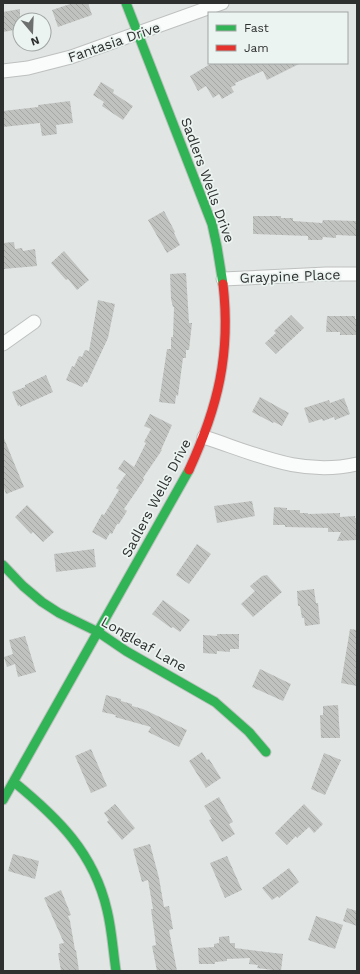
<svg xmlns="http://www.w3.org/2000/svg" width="360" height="974" font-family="'Work Sans',sans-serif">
	<defs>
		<pattern id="building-back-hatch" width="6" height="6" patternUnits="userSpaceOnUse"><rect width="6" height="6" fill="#c0c2c0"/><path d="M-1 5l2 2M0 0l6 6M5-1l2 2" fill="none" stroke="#a5a7a5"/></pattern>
	</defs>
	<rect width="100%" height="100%" fill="#e1e5e3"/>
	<path fill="url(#building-back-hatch)" d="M73 3H88L92 15 58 27 52 10Z
		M20 9V29L3 32V12Z
		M212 63H301L267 80 263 71 235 83 236 85 231 87 234 92 222 99 219 94 213 98 206 86 198 91 190 76Z
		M101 82 114 90 113 93 133 106 123 120 102 106 104 102 93 95Z
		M70 101 73 123 56 125 57 134 42 136 40 123 3 127V111L38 107V105Z
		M164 211 175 232 174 233 180 245 167 253 148 220Z
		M253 216H281V218H293V221L322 223 323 220 357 221V236L336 235V238L323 237 322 240H308V236L253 234Z
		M14 242 15 249 22 248 23 251 35 249 37 266 3 269V243Z
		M64 251 89 280 77 290 68 279 66 280 51 263Z
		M186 273 189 323H192L189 350H186V358H183L178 396 176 395 175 404 159 402 167 349H171V337H173L174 307H173L171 299 170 274Z
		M98 300 115 304 108 338 87 383 85 382 82 387 66 380 72 366 74 367 79 356 82 357 85 350 89 351Z
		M291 315 304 328 276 354 265 343 276 333 274 331Z
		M327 316H355V319H357V335H340V332H326Z
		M46 375 53 392 20 407V405L18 406 12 392 25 387V385Z
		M260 397 289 413 282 426 274 422 273 423 252 412Z
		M344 398 350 414 335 420 334 417 323 421 322 419 309 423 304 408 329 400 330 403Z
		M150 414 172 425 161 450H162L143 478 144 480 124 509 127 511 119 524H117L112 534 110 533 106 540 92 532 102 514 104 515 119 490 116 488 126 474 118 469 124 460 134 467 146 443 144 442 151 429 144 426Z
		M3 436 24 487 6 494 3 485Z
		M252 501 255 516 217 523 214 506Z
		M27 505 54 532 43 542 33 532 31 534 15 517Z
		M274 507 287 508V510H300V513H308V514L340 513V517L355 516V518H357V540L337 541 341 532H328V528L285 527V525H273Z
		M197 544 211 554 189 584 176 575Z
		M94 549 96 567 56 572 54 554Z
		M267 575 282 592 253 617 241 604 255 591 250 586 262 576Z
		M314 589 316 603H318L320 624 305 626 304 618H302L300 606H298L297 591Z
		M163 600 190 620 180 632 173 627 171 628 152 614Z
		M350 629 357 630V686L341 683Z
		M217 634H239V649H230V652L217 651V654L203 653V635L217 636Z
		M25 636 36 672 18 677 15 664 7 667 4 657 13 654 9 640Z
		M260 669 291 684 283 701 252 687Z
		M106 695 121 699V701L132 704V706L143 709 187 730 179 747 148 732 151 727 115 717 116 715 102 712Z
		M338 705 340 738H321L320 715H323V706Z
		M91 749 107 786 91 793 75 756Z
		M202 752 207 760 209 759 221 778 206 788 189 761Z
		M324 753 341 760 325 795 311 789Z
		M219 797 233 822 229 824 235 834 222 842 209 820 212 819 204 806Z
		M115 804 135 828 122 840 107 822 109 820 104 813Z
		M304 804 323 824 314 833 309 827 297 838 296 836 287 845 275 833Z
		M150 844 159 878 164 907 169 906 173 929 169 930 177 971H157L152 946 156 945 151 909H153L148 880 142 882 133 849Z
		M13 854 39 861 35 879 8 871Z
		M227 856 242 890 225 898 210 863Z
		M289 868 299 882 279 898 278 896 272 900 262 888Z
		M61 890 71 915 68 916 70 921 75 950H76L79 971H61L58 953H60L59 944 64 943 44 898Z
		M347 908 357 911V926L343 921Z
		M316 916 343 925 335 949 308 940Z
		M229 936 230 943H235V948L283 954 281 971 257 968 258 965 249 964 250 958 227 959V961L215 962V964H199L198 948 214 947V944L219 943V937Z"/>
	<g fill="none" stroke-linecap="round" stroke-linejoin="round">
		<g stroke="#bdc0bf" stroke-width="15">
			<path id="street" d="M3 71 28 68 71 57 222 3
				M223 279 326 274H357
				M3 344 34 322
				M204 437C256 454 301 477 357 464"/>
		</g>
		<g stroke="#bdc0bf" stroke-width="11">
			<path id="fast" d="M126 3 212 224 217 247 223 284
				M3 565 23 586 42 602 59 613 98 632 126 651 215 702 249 732 266 752
				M14 782C58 818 94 853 107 910 112 930 113 951 116 971
				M3 800 189 470"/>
		</g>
		<g stroke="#bdc0bf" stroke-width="11">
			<path id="jam" d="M189 470C218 407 231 354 223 284"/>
		</g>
		<use href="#street" stroke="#fafbfb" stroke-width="13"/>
		<use href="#fast" stroke="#30b455" stroke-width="9"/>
		<use href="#jam" stroke="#e5322d" stroke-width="9"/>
	</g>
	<g text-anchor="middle" stroke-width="3.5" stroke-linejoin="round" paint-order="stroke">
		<g font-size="14" fill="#2d302f" stroke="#ecf4f1">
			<text transform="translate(114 42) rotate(-19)" y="5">Fantasia Drive</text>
			<text transform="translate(208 180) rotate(70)" y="5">Sadlers Wells Drive</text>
			<text transform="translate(290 276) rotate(-2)" y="5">Graypine Place</text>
			<text transform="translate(156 498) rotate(-62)" y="5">Sadlers Wells Drive</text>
			<text transform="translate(144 644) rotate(30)" y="5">Longleaf Lane</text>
		</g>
	</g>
	<rect width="360" height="974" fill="none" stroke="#2d302f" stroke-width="8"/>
	<rect x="208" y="12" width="140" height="52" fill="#ecf4f1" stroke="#a0a6a3"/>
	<rect x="216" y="25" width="20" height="6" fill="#30b455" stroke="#a0a6a3"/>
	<text x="244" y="32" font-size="12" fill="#2d302f">Fast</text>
	<rect x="216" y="45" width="20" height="6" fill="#e5322d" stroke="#a0a6a3"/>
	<text x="244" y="52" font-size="12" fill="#2d302f">Jam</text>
	<g transform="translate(32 32) rotate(161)"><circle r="19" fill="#ecf4f1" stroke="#a0a6a3"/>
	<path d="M0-3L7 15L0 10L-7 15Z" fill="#6c6f6e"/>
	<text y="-6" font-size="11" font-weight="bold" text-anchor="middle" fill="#2d302f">N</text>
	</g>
</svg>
